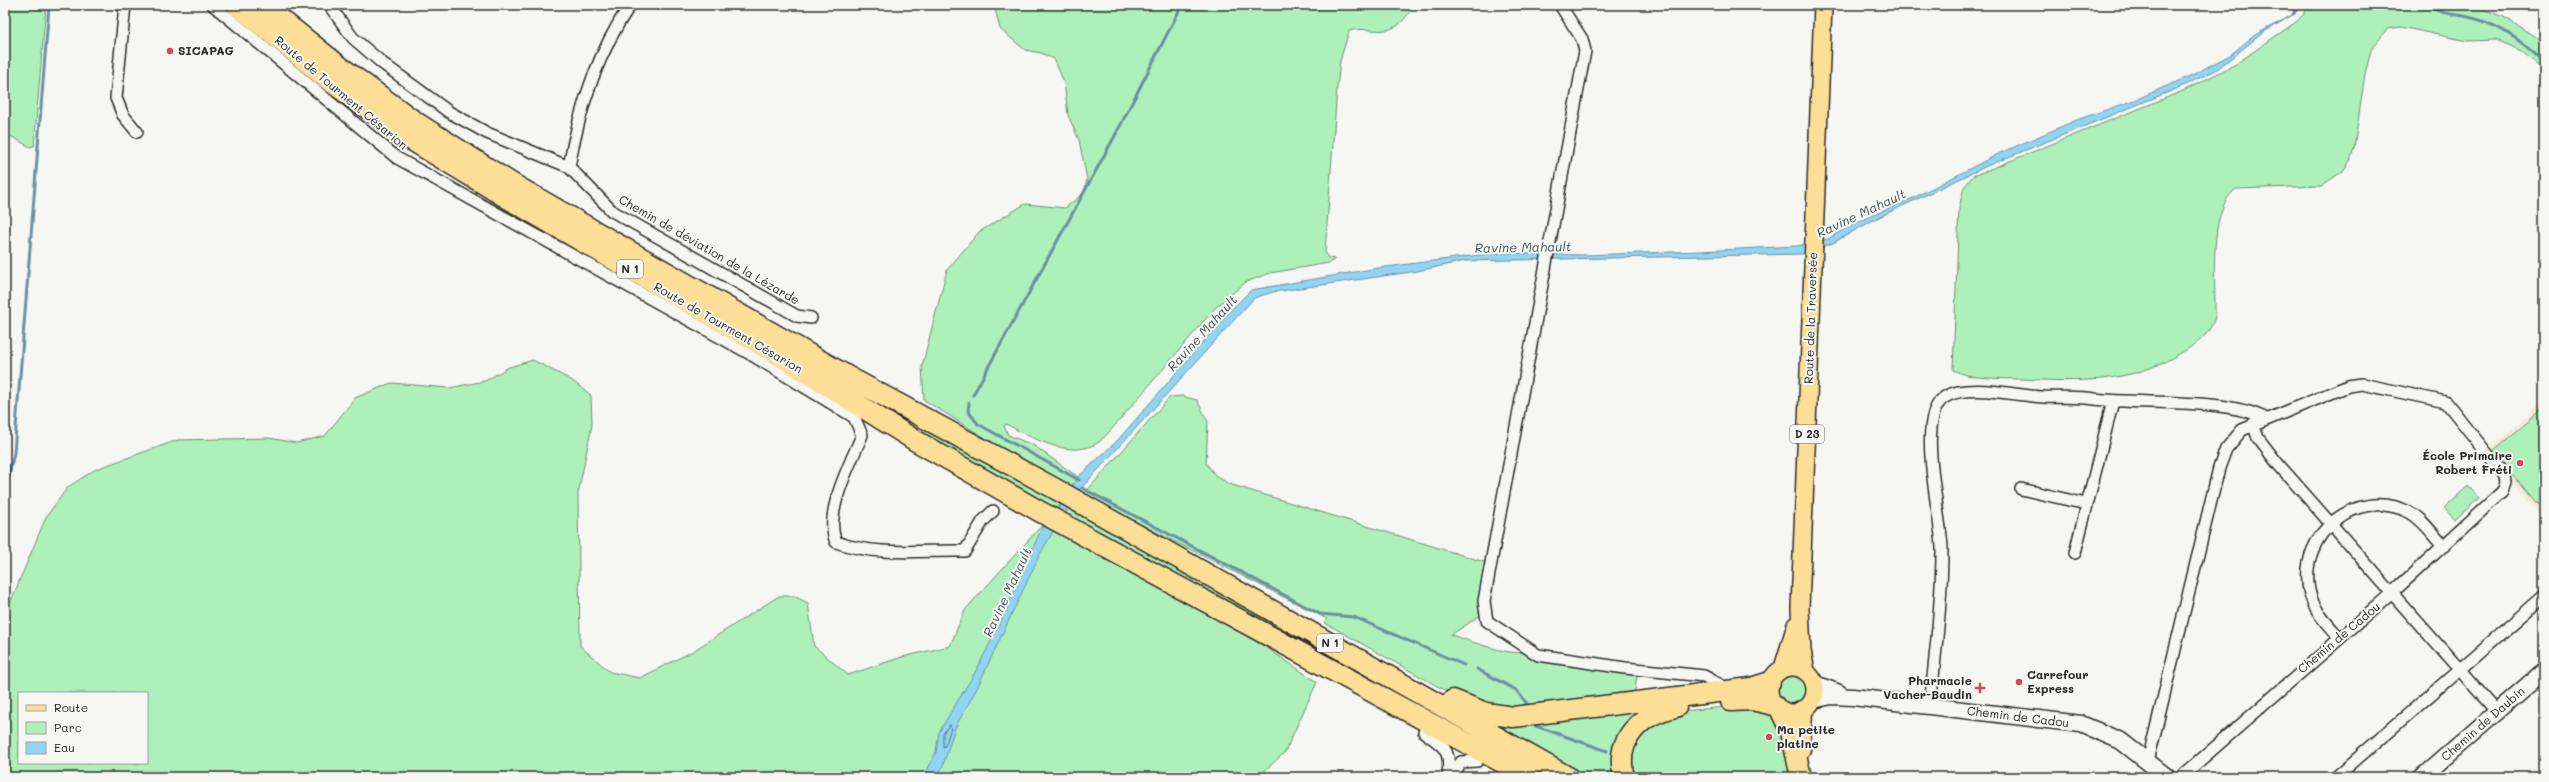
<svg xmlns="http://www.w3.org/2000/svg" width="2549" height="782" font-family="Mali,sans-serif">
	<rect width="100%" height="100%" fill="#f6f6f2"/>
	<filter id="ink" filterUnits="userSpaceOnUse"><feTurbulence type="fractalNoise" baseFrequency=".025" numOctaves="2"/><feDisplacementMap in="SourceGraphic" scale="8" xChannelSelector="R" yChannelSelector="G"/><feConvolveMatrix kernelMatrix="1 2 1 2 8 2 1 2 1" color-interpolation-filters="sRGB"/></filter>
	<g filter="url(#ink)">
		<path fill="#f4ead9" d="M2544 401V520L2486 452Z"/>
		<path fill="#aef0ba" stroke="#6c8e72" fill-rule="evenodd" d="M5 5H46L34 146 30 147 5 133Z
			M994 5H1416C1408 11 1405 22 1395 27 1381 35 1364 26 1349 31L1340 61 1337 88 1325 252 1328 258 1335 259 1329 263 1270 273 1246 282 1215 308 1112 429C1108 433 1104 438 1099 442 1072 461 1030 437 1006 424L1004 426 1008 435 1033 445 1078 477 1069 490 924 400 922 366 947 270 979 232 1025 204 1065 208 1084 193 1087 179 1079 140 1068 115 1064 82 1054 59 1041 53 1025 50 1000 29Z
			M2305 5H2441L2479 8 2504 17 2534 36 2544 45V70L2520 50 2496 40 2467 41 2401 27 2387 29 2371 50 2365 74 2354 148 2350 161 2343 171 2321 186 2236 189C2207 210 2216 283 2215 317 2209 336 2198 343 2181 353 2130 384 2079 382 2021 379 1999 378 1973 380 1953 370L1959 208 1964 187 1973 176 2183 91 2236 64 2296 22 2304 14Z
			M533 360 571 380 591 395 592 425 578 494 580 646 610 672 640 678 693 651 779 596H794L808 603 814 646 848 675 902 657 950 646 965 610 1044 523 1264 646 1317 682 1285 752 1258 777H5V646L8 608 46 517 68 487 96 469 178 440 269 438 296 443 325 436 355 398 391 383 449 388 485 381 509 367ZM19 693H147V763H19Z
			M1182 396 1197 400 1208 422 1206 463 1215 475 1229 484 1491 564 1484 606 1479 616 1451 635C1469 640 1507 656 1525 652L1637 673 1634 699 1524 712 1462 700 1325 623 1327 619 1083 495 1170 397Z
			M2544 408V512L2493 451Z
			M925 429 1062 501 1054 513 924 438Z
			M2468 486 2479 498 2455 520 2444 508Z
			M1070 508 1360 668 1355 676 1062 516Z
			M1774 690a18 18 0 1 1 36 0a18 18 0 1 1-36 0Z
			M1748 705 1770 713 1782 724 1791 777H1626L1634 733 1682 711Z
			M1645 708 1616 777H1584L1489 723Z"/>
		<path fill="#92d5f3" stroke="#6991a3" d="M2296 13 2264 32 2216 70 2176 89 1989 165 1875 219 1833 243 1803 254 1465 261 1418 271 1273 292 1254 298 1077 493 1062 516 1040 554 976 690 955 728 942 768 935 777H924L936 752 939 732 977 669 1002 619 1044 523 1058 509 1078 477 1117 441 1231 310 1251 290 1378 268 1495 253 1584 255 1700 251 1797 246 1828 239 1852 224 1913 198 2000 153 2079 119 2135 100 2192 75 2230 55 2255 35Z"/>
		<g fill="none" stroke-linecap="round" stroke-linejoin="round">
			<path stroke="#546f7b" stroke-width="1" d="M950 725 951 728 945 746 943 747V734Z"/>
			<path stroke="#6991a3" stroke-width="3" d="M2426 5C2439 13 2450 14 2464 16 2496 22 2522 40 2544 63
				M2293 14 2300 5
				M973 395 1117 132 1182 5
				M969 403 968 411 978 424 1079 480
				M1082 488 1320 614 1354 617 1464 665
				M5 494 14 453 49 5
				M1477 669 1516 690 1528 705
				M1533 725 1607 751"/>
			<g stroke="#2b2b2b" stroke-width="14">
				<path id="street" d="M125 5 116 98 123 115 137 132
					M213 5 397 158 752 355 854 417 862 435C851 463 823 513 836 542 878 557 921 550 965 551L983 521 993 511
					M329 5 353 38 382 63 449 112 487 133 569 167 612 211 797 316 811 318
					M1560 5 1582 39 1585 51 1484 601 1487 621 1538 655 1625 668 1704 676 1719 684 1723 692
					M569 167C579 109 597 54 630 5
					M2253 424 2258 438 2278 464 2497 712
					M2021 489 2086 504
					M2075 553 2113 401
					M2340 638C2327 624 2313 610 2309 590 2298 534 2356 486 2409 512 2423 519 2433 535 2444 546
					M1930 707C1935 655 1942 602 1942 549 1942 518 1914 416 1945 397 1967 383 2018 396 2043 397 2060 398 2077 396 2095 399 2143 405 2226 397 2266 419
					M1424 732C1445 747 1451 749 1448 777
					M2148 761 2219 468 2226 449 2242 430 2348 386 2362 384 2446 402 2505 476 2506 483 2503 491 2393 592 2181 777
					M1452 777 1461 762 1477 761
					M2336 777 2544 596"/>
			</g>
			<g stroke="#2b2b2b" stroke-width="19">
				<path id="secondary" d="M1815 684 1839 693
					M1813 700 1831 696 1853 697 2081 724 2121 741 2167 777
					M2422 777 2544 671"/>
			</g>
			<g stroke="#2b2b2b" stroke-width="20">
				<path id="primary" d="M1769 690a23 23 0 1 1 46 0a23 23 0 1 1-46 0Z
					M1783 668 1796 625
					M1806 671 1802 651 1800 608 1823 5"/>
			</g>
			<g stroke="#2b2b2b" stroke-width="23">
				<path id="highway" d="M237 5 327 79 408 138 502 195 787 360 916 441 1039 511 1529 777
					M263 5 338 65 417 123 511 183 847 376 1052 487 1568 777
					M1453 700 1486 713 1513 717 1751 688 1770 682
					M1731 701 1752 700 1774 705
					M1781 711 1791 732 1801 777
					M1800 749 1802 711
					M1624 777C1614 739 1641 714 1676 707"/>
			</g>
			<use href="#street" stroke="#f6f6f2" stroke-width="11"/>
			<use href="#secondary" stroke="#f6f6f2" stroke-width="16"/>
			<use href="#primary" stroke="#fcde96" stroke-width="17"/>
			<use href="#highway" stroke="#fcde96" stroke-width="20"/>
		</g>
	</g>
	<g fill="#d1495b" stroke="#f6f6f2" stroke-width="1.5">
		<circle cx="170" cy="51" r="4"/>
		<circle cx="2520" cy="463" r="4"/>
		<circle cx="2019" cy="682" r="4"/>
		<path d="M1978 682h4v4h4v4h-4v4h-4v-4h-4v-4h4z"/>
		<circle cx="1769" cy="737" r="4"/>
	</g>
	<g text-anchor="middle" stroke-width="4" stroke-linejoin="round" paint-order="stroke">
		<g fill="#f6f6f2" stroke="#686867" stroke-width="1">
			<rect x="617" y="260" width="26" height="18" rx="3"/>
			<rect x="1790" y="425" width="34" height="18" rx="3"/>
			<rect x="1317" y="634" width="26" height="18" rx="3"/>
		</g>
		<g font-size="11" font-weight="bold" fill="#2b2b2b">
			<text x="630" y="273">N 1</text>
			<text x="1807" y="438">D 23</text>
			<text x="1330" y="647">N 1</text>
		</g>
		<g font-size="12" font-weight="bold" fill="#2b2b2b" stroke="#f6f6f2" text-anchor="start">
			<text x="178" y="55">SICAPAG</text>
			<text x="2512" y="460" text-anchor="end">École Primaire<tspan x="2512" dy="14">Robert Fréti</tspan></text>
			<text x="2027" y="679">Carrefour<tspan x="2027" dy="14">Express</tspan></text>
			<text x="1972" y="685" text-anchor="end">Pharmacie<tspan x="1972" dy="14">Vacher-Baudin</tspan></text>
			<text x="1777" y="734">Ma petite<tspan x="1777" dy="14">platine</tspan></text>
		</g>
		<g font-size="12" fill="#2b2b2b" stroke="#f6f6f2">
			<text transform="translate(341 93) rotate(40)" y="4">Route de Tourment Césarion</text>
			<text transform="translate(709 250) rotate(30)" y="4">Chemin de déviation de la Lézarde</text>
			<text transform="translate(1811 318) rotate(-88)" y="4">Route de la Traversée</text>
			<text transform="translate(728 328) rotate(30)" y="4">Route de Tourment Césarion</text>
			<text transform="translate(2339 638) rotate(-40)" y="4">Chemin de Cadou</text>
			<text transform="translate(2018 717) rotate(7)" y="4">Chemin de Cadou</text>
			<text transform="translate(2483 724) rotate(-41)" y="4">Chemin de Daubin</text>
		</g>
		<g font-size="13" font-style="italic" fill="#45565d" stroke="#f6f6f2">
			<text transform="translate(1861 213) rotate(-25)" y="5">Ravine Mahault</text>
			<text transform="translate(1523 247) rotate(-1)" y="5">Ravine Mahault</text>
			<text transform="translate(1202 333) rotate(-48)" y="5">Ravine Mahault</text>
			<text transform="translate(1007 592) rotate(-65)" y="5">Ravine Mahault</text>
		</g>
	</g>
	<rect width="2549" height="782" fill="none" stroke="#f6f6f2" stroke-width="20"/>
	<rect x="10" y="10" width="2529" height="762" fill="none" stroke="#2b2b2b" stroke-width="1.5" filter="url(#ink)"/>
	<rect x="18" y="692" width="130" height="72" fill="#f6f6f2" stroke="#a5a5a2"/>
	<rect x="26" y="705" width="20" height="6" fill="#fcde96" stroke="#a5a5a2"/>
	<text x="54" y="712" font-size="12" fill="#2b2b2b">Route</text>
	<rect x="26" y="722" width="20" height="12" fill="#aef0ba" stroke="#a5a5a2"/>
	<text x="54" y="732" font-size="12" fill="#2b2b2b">Parc</text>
	<rect x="26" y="742" width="20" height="12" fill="#92d5f3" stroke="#a5a5a2"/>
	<text x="54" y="752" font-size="12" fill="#2b2b2b">Eau</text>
</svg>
